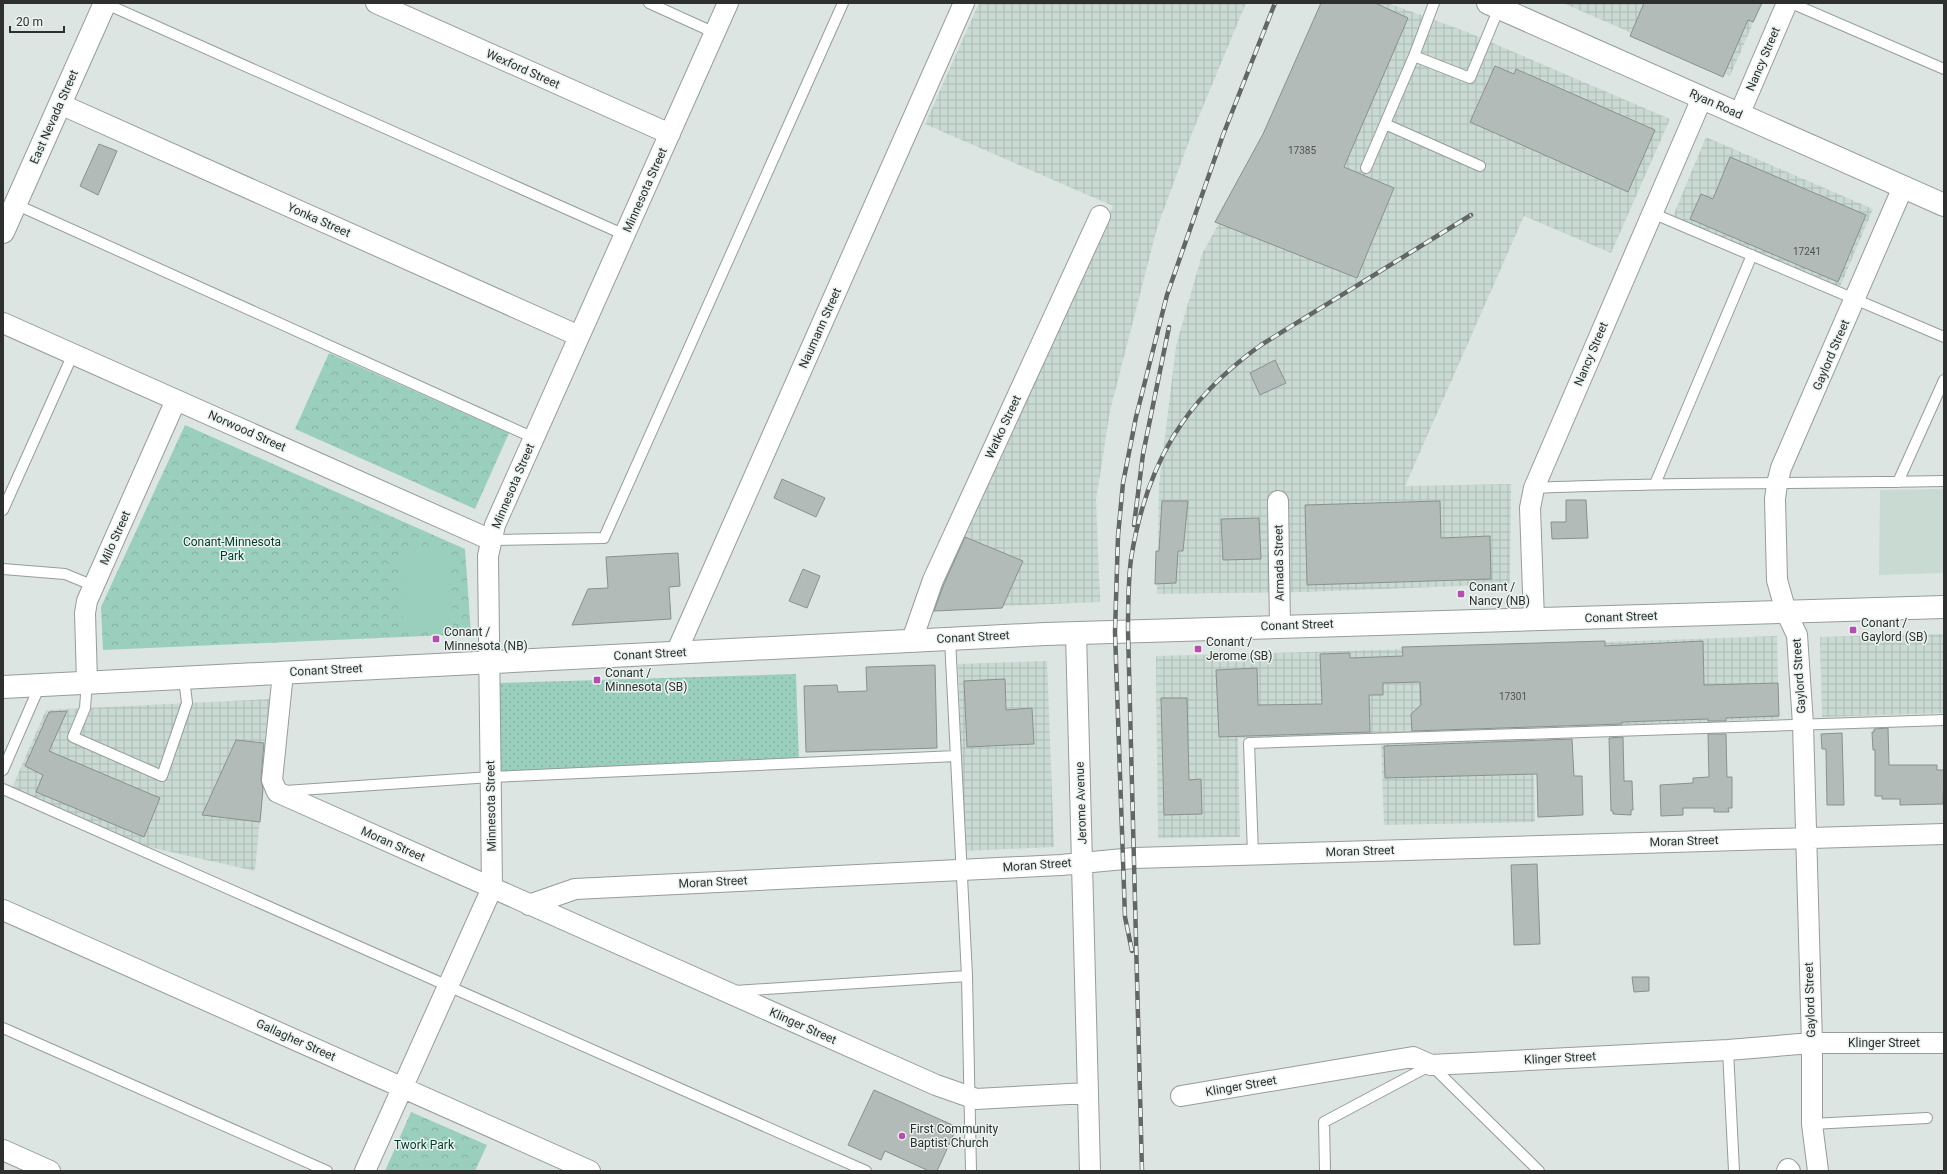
<svg xmlns="http://www.w3.org/2000/svg" width="1947" height="1174" font-family="Roboto,sans-serif">
	<defs>
		<pattern id="industrial-grid" width="8" height="8" patternUnits="userSpaceOnUse"><rect width="8" height="8" fill="#c9dad3"/><path d="M0 4h8M4 0v8" fill="none" stroke="#adbbb5"/></pattern>
		<pattern id="grass-dots" width="8" height="8" patternUnits="userSpaceOnUse"><rect width="8" height="8" fill="#9bcfbd"/><path d="M2 2h.1M6 6h.1" fill="none" stroke="#86b2a3" stroke-width="1.8" stroke-linecap="round"/></pattern>
		<pattern id="park-crowns" width="20" height="18" patternUnits="userSpaceOnUse"><rect width="20" height="18" fill="#9bcfbd"/><path d="M2 6a3 3 0 1 1 6 0M12 15a3 3 0 1 1 6 0" fill="none" stroke="#86b2a3"/></pattern>
	</defs>
	<rect width="100%" height="100%" fill="#dde5e2"/>
	<path fill="#c9dad3" d="M1944 489V573L1879 575 1880 490Z"/>
	<path fill="url(#industrial-grid)" d="M979 3H1246L1192 133 1157 228 1110 411 1096 500 1100 602 928 609 1113 206 925 124Z
		M1321 3H1388L1467 32 1670 119 1611 253 1524 216 1405 486 1511 484 1510 584 1307 592 1157 594 1159 485 1176 346 1202 254 1267 136Z
		M1563 3H1762L1730 76Z
		M1706 137 1873 209 1840 287 1673 216Z
		M1944 634V713L1822 717 1820 637Z
		M1777 636 1779 719 1238 738 1240 837 1158 838 1156 656 1378 650Z
		M1047 661 1054 847 965 851 958 664Z
		M271 699 255 871 140 845 11 790 46 710Z
		M1533 738 1535 822 1384 825 1381 743Z"/>
	<path fill="url(#grass-dots)" d="M796 674 799 763 501 772 498 683Z"/>
	<path fill="url(#park-crowns)" d="M329 353 509 433 475 509 295 429Z
		M185 425 465 549 471 634 103 650 101 607Z
		M411 1112 487 1145 475 1171H385Z"/>
	<path fill="#9bcfbd" d="M450 550 453 631 403 633 401 552Z"/>
	<path fill="#b3bbb8" stroke="#89918e" d="M1321 3H1375L1408 18 1344 167 1394 188 1357 278 1215 222 1263 134Z
		M1644 3H1762L1753 22 1748 20 1723 77 1630 36Z
		M1495 66 1514 74 1516 69 1655 130 1628 192 1470 122Z
		M99 144 117 151 98 195 80 186Z
		M1730 157 1866 215 1838 282 1690 219 1701 194 1713 199Z
		M1275 360 1286 383 1260 395 1250 373Z
		M782 479 825 498 816 517 774 498Z
		M1566 500H1586L1588 538 1552 539 1551 522H1566Z
		M1162 501H1188L1183 551H1178L1176 583 1155 584 1156 551H1159Z
		M1440 501 1441 538 1490 536 1491 579 1307 585 1305 505Z
		M1259 518 1261 559 1223 560 1221 519Z
		M965 537 1023 561 1002 608 934 611 944 584Z
		M678 553 680 586 669 587 671 619 572 625 588 589 608 588 606 557Z
		M803 569 820 576 807 608 789 601Z
		M1605 641V646L1703 641 1704 685 1778 683 1779 716 1726 718V721H1708V719L1622 722V724L1412 731 1411 714 1421 705 1420 682 1383 683V695H1369L1370 732 1219 737 1216 670 1257 668 1258 705 1322 704 1320 654 1350 653V658L1403 656 1402 647Z
		M935 665 937 748 806 752 804 686 837 685 838 692 867 691 866 667Z
		M1005 679 1006 710 1032 708 1034 744 967 747 964 681Z
		M1161 698H1187L1189 780 1201 779 1202 814 1164 815Z
		M67 711 49 751 160 798 144 837 36 792 43 775 25 766 49 712Z
		M1888 728 1889 765H1937V770H1944L1943 804 1900 805V799H1882V796H1875V750H1873L1872 732H1874V729Z
		M1842 733 1844 805H1827L1826 749H1822L1821 734Z
		M1708 734H1726L1727 777H1732V808H1728L1729 812H1714V808H1683V815L1661 816 1660 785 1693 783V778L1709 777Z
		M1623 737 1624 781H1632L1633 810H1631V815L1613 814V811H1611L1609 738Z
		M1572 739 1574 776H1582L1583 815 1538 817 1537 774 1385 778 1384 746Z
		M236 740 264 743 261 779 263 789 260 822 202 815Z
		M1537 864 1540 944 1514 945 1511 865Z
		M1632 977H1649V991L1634 992Z
		M874 1090 957 1127 937 1171H929L885 1151 881 1160 848 1145Z"/>
	<g fill="none" stroke-linecap="round" stroke-linejoin="round">
		<g stroke="#959d9a" stroke-width="12">
			<path id="service" d="M104 3 625 235
				M649 3 715 33
				M1791 3 1944 69
				M1414 56 1470 78 1499 8
				M1385 124 1480 166
				M1366 168 1414 56 1434 3
				M15 204 534 438
				M1652 213 1944 337
				M1898 482 1944 380
				M1655 484 1752 255
				M1534 488C1670 482 1807 484 1944 481
				M3 510 73 354
				M491 540 604 538 843 3
				M3 569 65 574 94 586
				M950 639 967 976 971 1171
				M87 682 85 708 73 737 162 776 187 703 184 678
				M3 770 40 685
				M3 789 866 1171
				M285 791 491 777 956 756
				M1253 854 1249 743 1944 720
				M735 991 967 976
				M3 1028 327 1171
				M1728 1050 1734 1171
				M1812 1124 1927 1118
				M1325 1171 1324 1122 1431 1065 1539 1171"/>
		</g>
		<g stroke="#959d9a" stroke-width="22">
			<path id="minor" d="M376 3 670 134
				M60 104 579 336
				M1739 115 1787 3
				M3 323 491 540
				M1278 501 1280 626
				M1534 620 1530 508 1534 488 1702 98
				M1076 633 1090 1171
				M912 640 933 580 1100 216
				M676 653 964 3
				M283 673 272 780 277 792 936 1085 976 1099 1088 1093
				M87 682 85 613 87 601 176 400
				M529 905 575 889 1061 865 1134 858 1944 834
				M3 910 590 1171
				M1181 1096 1413 1057 1431 1065 1728 1050 1812 1043H1944
				M3 1150 50 1171
				M365 1171 492 888 488 556 495 525 728 3
				M1787 1171 1788 1169 1790 1171
				M1818 1171 1812 1124V1043L1803 724 1797 635 1786 612 1777 580 1775 499 1777 484 1781 468 1903 187"/>
		</g>
		<g stroke="#959d9a" stroke-width="24">
			<path id="tertiary" d="M1488 3 1944 205
				M3 232 105 3"/>
		</g>
		<g stroke="#959d9a" stroke-width="24">
			<path id="secondary" d="M3 687 1045 634 1944 607"/>
		</g>
		<use href="#service" stroke="#fff" stroke-width="10"/>
		<use href="#minor" stroke="#fff" stroke-width="20"/>
		<use href="#tertiary" stroke="#fff" stroke-width="22"/>
		<use href="#secondary" stroke="#fff" stroke-width="22"/>
		<g stroke="#626765" stroke-width="4.5">
			<path id="rail" d="M1134 525 1143 454 1169 327
				M1132 951 1125 917 1115 632 1118 536 1123 483 1136 417 1167 295 1223 135 1275 3
				M1142 1171 1128 631C1128 607 1128 583 1131 559 1146 465 1184 400 1261 345L1471 215"/>
		</g>
		<use href="#rail" stroke="#eaf3ef" stroke-width="3" stroke-dasharray="9" stroke-linecap="butt"/>
	</g>
	<g fill="#b74dae" stroke="#eaf3ef" stroke-width="1.5">
		<rect x="1457" y="590" width="8" height="8" rx="2"/>
		<rect x="1849" y="626" width="8" height="8" rx="2"/>
		<rect x="432" y="635" width="8" height="8" rx="2"/>
		<rect x="1194" y="645" width="8" height="8" rx="2"/>
		<rect x="593" y="676" width="8" height="8" rx="2"/>
		<circle cx="902" cy="1136" r="4"/>
	</g>
	<g text-anchor="middle" stroke-width="3" stroke-linejoin="round" paint-order="stroke">
		<g font-size="10" fill="#4e5351">
			<text x="1302" y="154">17385</text>
			<text x="1807" y="255">17241</text>
			<text x="1513" y="700">17301</text>
		</g>
		<g font-size="12" fill="#2d302f" stroke="#eaf3ef">
			<text transform="translate(1763 59) rotate(-67)" y="4">Nancy Street</text>
			<text transform="translate(523 69) rotate(24)" y="4">Wexford Street</text>
			<text transform="translate(1716 104) rotate(24)" y="4">Ryan Road</text>
			<text transform="translate(54 117) rotate(-66)" y="4">East Nevada Street</text>
			<text transform="translate(645 190) rotate(-66)" y="4">Minnesota Street</text>
			<text transform="translate(319 220) rotate(24)" y="4">Yonka Street</text>
			<text transform="translate(820 328) rotate(-66)" y="4">Naumann Street</text>
			<text transform="translate(1591 354) rotate(-67)" y="4">Nancy Street</text>
			<text transform="translate(1831 355) rotate(-67)" y="4">Gaylord Street</text>
			<text transform="translate(1003 427) rotate(-65)" y="4">Watko Street</text>
			<text transform="translate(247 431) rotate(24)" y="4">Norwood Street</text>
			<text transform="translate(513 486) rotate(-67)" y="4">Minnesota Street</text>
			<text transform="translate(115 538) rotate(-66)" y="4">Milo Street</text>
			<text transform="translate(1279 563) rotate(-91)" y="4">Armada Street</text>
			<text transform="translate(1621 617) rotate(-2)" y="4">Conant Street</text>
			<text transform="translate(1297 625) rotate(-2)" y="4">Conant Street</text>
			<text transform="translate(973 637) rotate(-3)" y="4">Conant Street</text>
			<text transform="translate(650 654) rotate(-3)" y="4">Conant Street</text>
			<text transform="translate(326 670) rotate(-3)" y="4">Conant Street</text>
			<text transform="translate(1799 676) rotate(-94)" y="4">Gaylord Street</text>
			<text transform="translate(1081 803) rotate(-92)" y="4">Jerome Avenue</text>
			<text transform="translate(491 806) rotate(-91)" y="4">Minnesota Street</text>
			<text transform="translate(1684 841) rotate(-2)" y="4">Moran Street</text>
			<text transform="translate(393 844) rotate(24)" y="4">Moran Street</text>
			<text transform="translate(1360 851) rotate(-2)" y="4">Moran Street</text>
			<text transform="translate(1037 865) rotate(-4)" y="4">Moran Street</text>
			<text transform="translate(713 882) rotate(-3)" y="4">Moran Street</text>
			<text transform="translate(1810 1000) rotate(-92)" y="4">Gaylord Street</text>
			<text transform="translate(803 1026) rotate(24)" y="4">Klinger Street</text>
			<text transform="translate(296 1040) rotate(24)" y="4">Gallagher Street</text>
			<text x="1884" y="1047">Klinger Street</text>
			<text transform="translate(1560 1058) rotate(-3)" y="4">Klinger Street</text>
			<text transform="translate(1241 1086) rotate(-10)" y="4">Klinger Street</text>
		</g>
		<g font-size="12" fill="#003c2e" stroke="#eaf3ef">
			<text x="232" y="546">Conant-Minnesota<tspan x="232" dy="14">Park</tspan></text>
			<text x="424" y="1149">Twork Park</text>
		</g>
		<g font-size="12" fill="#2d302f" stroke="#eaf3ef" text-anchor="start">
			<text x="1469" y="591">Conant /<tspan x="1469" dy="14">Nancy (NB)</tspan></text>
			<text x="1861" y="627">Conant /<tspan x="1861" dy="14">Gaylord (SB)</tspan></text>
			<text x="444" y="636">Conant /<tspan x="444" dy="14">Minnesota (NB)</tspan></text>
			<text x="1206" y="646">Conant /<tspan x="1206" dy="14">Jerome (SB)</tspan></text>
			<text x="605" y="677">Conant /<tspan x="605" dy="14">Minnesota (SB)</tspan></text>
			<text x="910" y="1133">First Community<tspan x="910" dy="14">Baptist Church</tspan></text>
		</g>
	</g>
	<rect width="1947" height="1174" fill="none" stroke="#2d302f" stroke-width="8"/>
	<path d="M10 26v6h54v-6" fill="none" stroke="#2d302f" stroke-width="2"/>
	<text x="16" y="26" font-size="12" fill="#2d302f" stroke="#eaf3ef" stroke-width="3" paint-order="stroke">20 m</text>
</svg>
